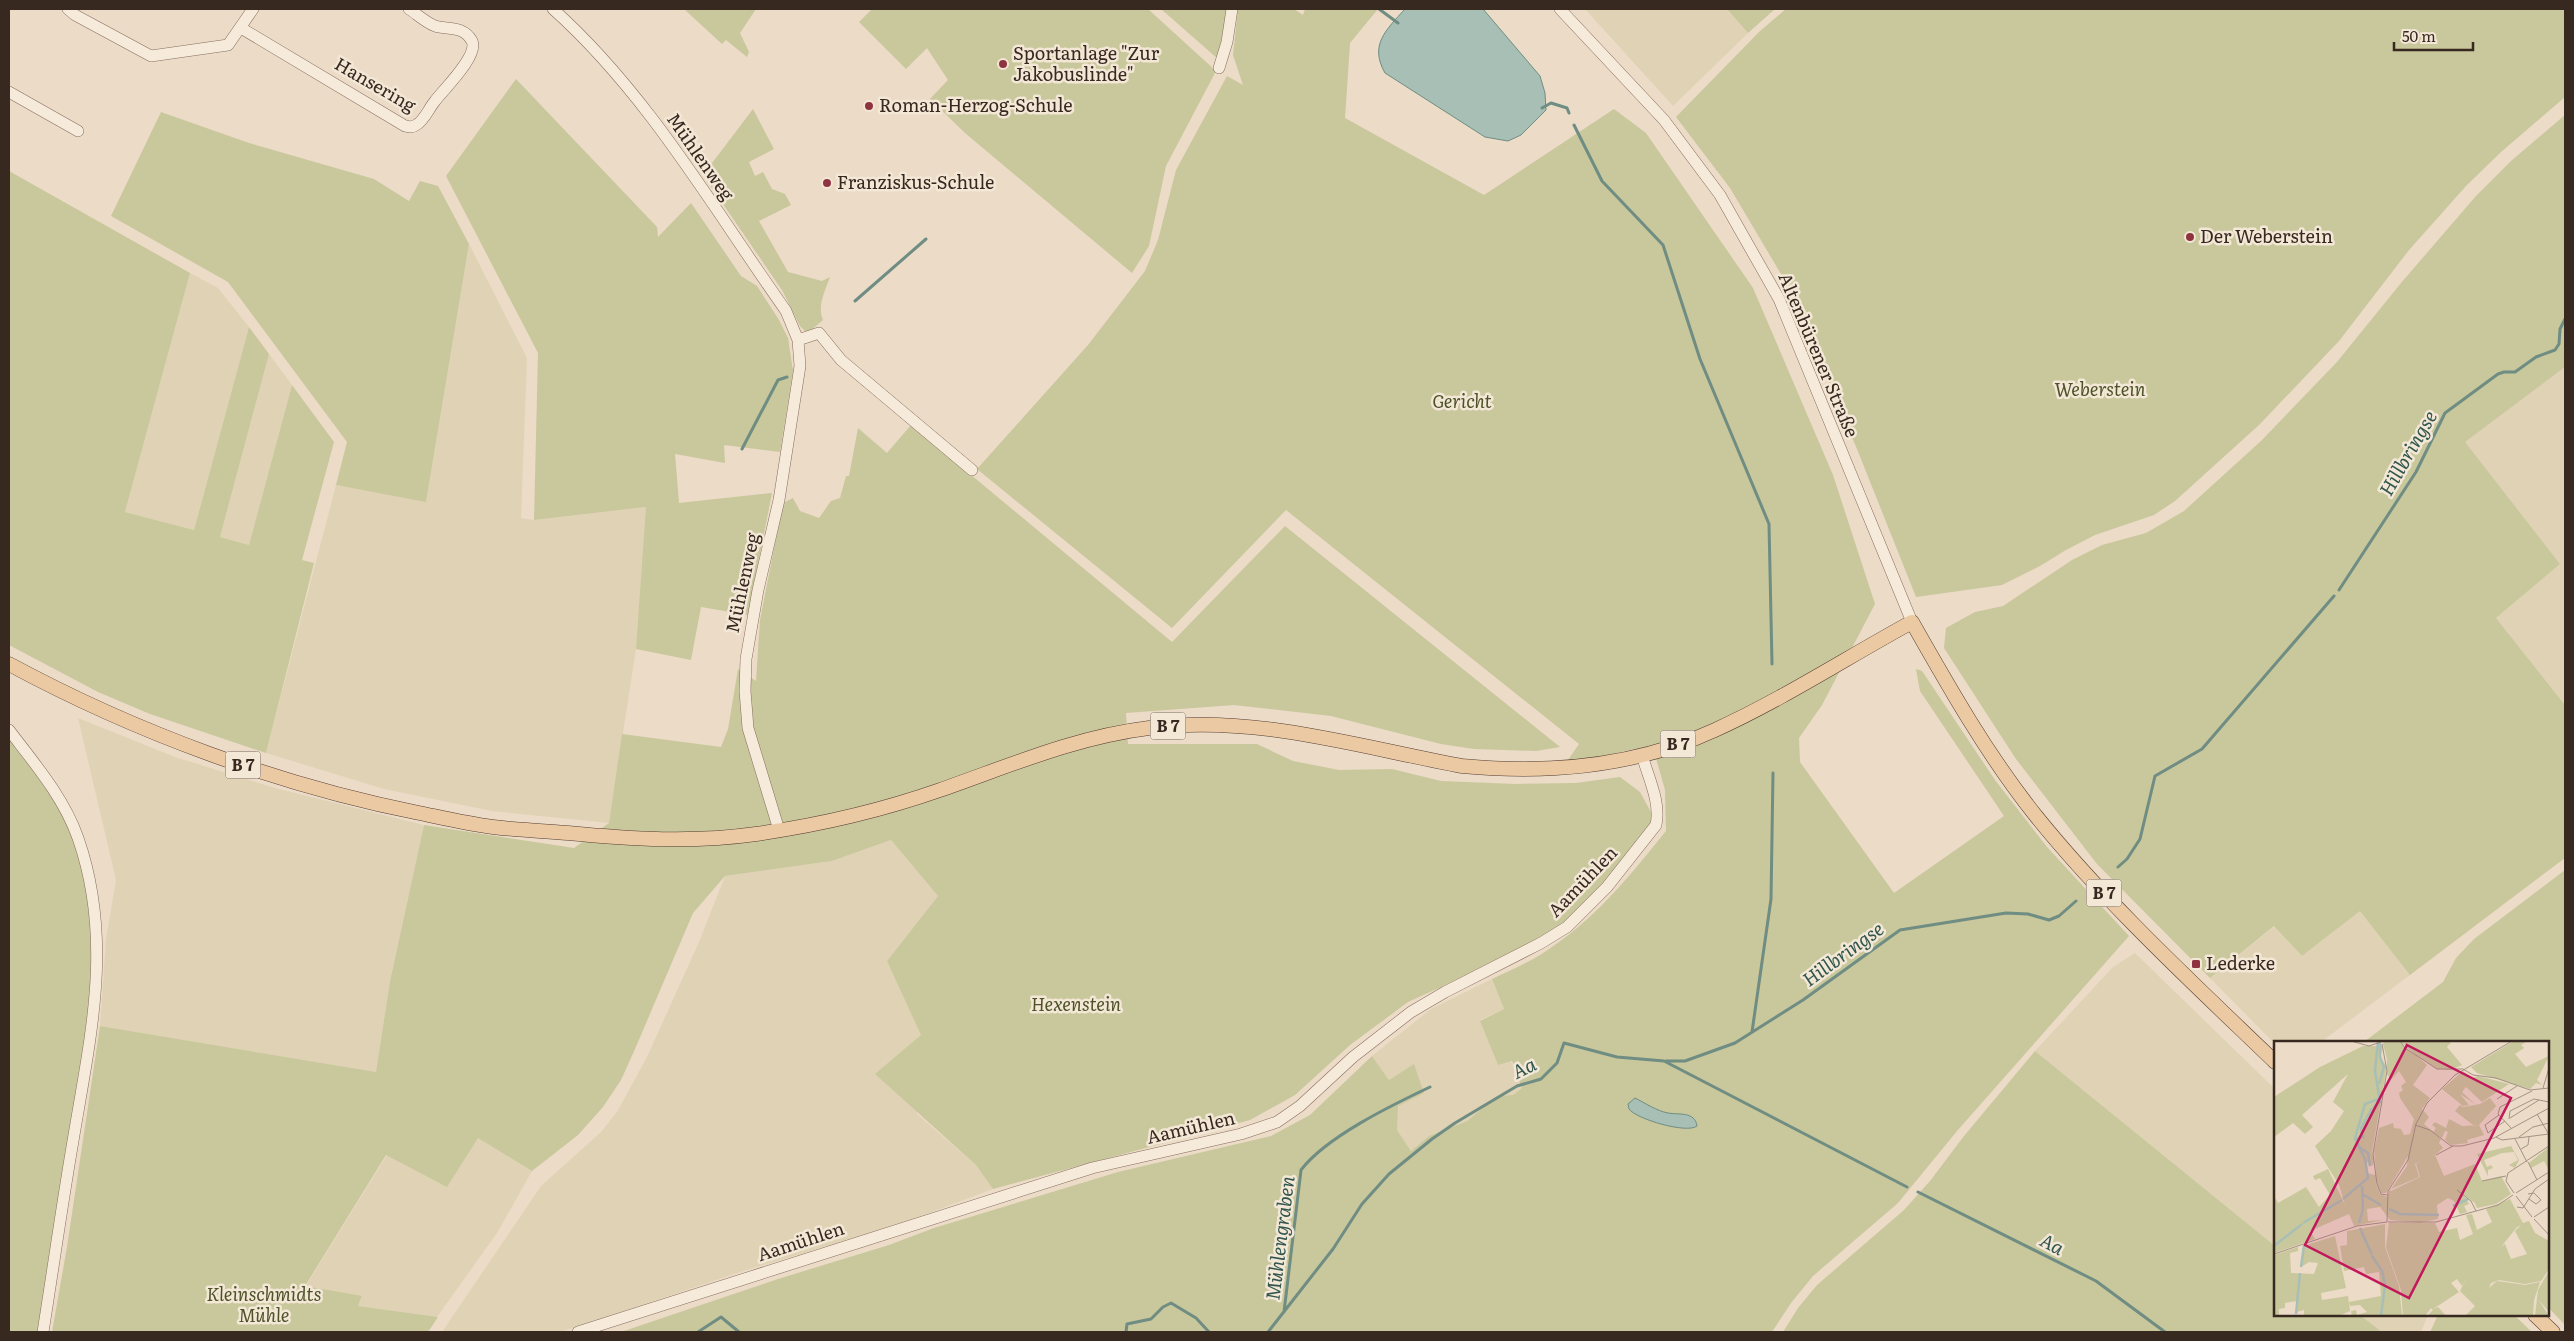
<svg xmlns="http://www.w3.org/2000/svg" width="2574" height="1341" font-family="Literata,serif">
	<rect width="100%" height="100%" fill="#ebdbc7"/>
	<path fill="#e0d3b5" d="M1585 9H1727L1748 33 1673 106Z
		M469 244 527 358 521 518 534 520 647 507 636 649 609 823 492 811 384 789 266 753 336 485 426 501Z
		M190 273 218 288 249 327 194 530 125 512Z
		M269 354 292 385 249 545 220 537Z
		M2565 367V705L2496 618 2560 564 2464 442Z
		M78 718 175 757 275 788 424 825 390 980 376 1072 100 1026 106 939 116 880Z
		M891 840 938 896 887 961 924 1033 917 1114 976 1165 993 1189 897 1225 740 1272 561 1332H442L541 1186 601 1132 617 1112 647 1057 699 942 725 876 832 861Z
		M2361 910 2410 975 2321 1042H2275V1044L2210 978 2275 926 2302 956Z
		M2135 953 2275 1089V1246L2035 1051 2113 967Z
		M1492 979 1504 1009 1480 1020 1498 1065 1511 1061 1522 1088 1513 1095 1497 1096 1467 1121 1429 1136 1411 1151 1397 1130V1106L1424 1093 1414 1065 1389 1080 1372 1056 1431 1009Z
		M478 1137 532 1171 497 1233 437 1317 358 1306 362 1297 305 1287 387 1155Z
		M2360 1315H2428L2421 1332H2382Z"/>
	<path fill="#c9c79c" d="M684 9H756L740 33 749 52 747 57 726 40 722 44Z
		M872 9H1148L1216 71 1166 166 1149 246 1132 273 965 133 930 99 948 80 927 48 906 69 859 22Z
		M1161 9H1229L1218 59Z
		M1238 9H1294L1303 15 1305 9H1378L1350 43 1345 118 1484 195 1614 109 1646 133 1753 288 1833 475 1875 604 1822 705 1799 738 1800 762 1894 893 2004 816 1920 691 1916 669 1922 671 1995 780 2047 847 2129 936 1957 1131 1898 1203 1813 1276 1791 1303 1772 1332H621L778 1279 889 1245 934 1228 1118 1172 1271 1136 1310 1115 1372 1056 1389 1080 1414 1064 1424 1093 1398 1106 1397 1130 1411 1151 1429 1136 1467 1121 1497 1096 1513 1095 1522 1088 1512 1061 1498 1065 1480 1021 1504 1009 1492 979C1508 971 1525 964 1540 955 1592 923 1629 877 1666 831L1665 790 1654 751 1635 749 1586 760H1568L1579 744 1286 510 1172 628 977 469 1088 345 1145 271 1158 240 1176 170 1227 76 1243 85 1233 55Z
		M1727 9H1775L1748 33Z
		M1786 9H2565V97L2501 152 2466 186 2409 250 2339 341 2259 425 2175 501 2154 515 2095 535 2066 550 2040 566 2002 585 1916 597 1857 449 1781 274 1730 188 1676 117 1759 32Z
		M516 79 657 227 658 237 691 203 741 276 757 286 779 320 788 338 793 371 780 452 724 445 725 463 675 454 679 503 772 493 748 615 701 607 691 660 636 649 646 507 534 520 538 353 446 176Z
		M753 109 774 149 749 162 755 176 763 172 772 189 785 194 791 205 759 221 788 272 822 281 830 277C825 291 817 306 823 320L810 331H805L800 326 782 290 703 175Z
		M161 112 249 143 374 179 409 201 420 181 438 186 469 244 426 502 336 485 347 442 228 282 111 216Z
		M2565 115V367L2465 442 2560 564 2496 618 2565 705V858L2410 975 2360 911 2302 956 2274 926 2210 978 2097 864 2016 759 1944 648 1946 628 1975 612 2003 606 2072 560 2102 545 2146 533 2184 511 2261 441 2337 362 2401 283 2476 196 2511 161Z
		M9 171 190 273 125 512 194 530 249 327 269 354 220 537 249 545 292 385 334 442 302 560 314 563 266 753 150 714 98 692 9 645Z
		M911 425 1172 642 1285 526 1560 747 1536 751 1474 749 1441 744 1331 716 1234 705 1126 713 1128 744H1257L1293 761 1339 770 1392 769 1441 781 1516 784 1576 783 1620 777 1640 792 1652 814 1650 827 1614 875 1571 919 1534 945 1408 1002 1350 1045 1295 1095 1250 1120 993 1189 976 1165 875 1074 921 1035 887 961 938 896 891 840 832 861 725 876 693 913 635 1049 621 1080 603 1107 578 1135 532 1171 478 1138 447 1187 386 1155 305 1286 362 1296 358 1306 438 1317 428 1332H52L67 1247 100 1026 376 1072 390 981 424 825 574 848 609 823 622 734 721 747 728 729 738 669 756 681 760 620 783 503 793 498 800 511 819 518 831 501 840 498 846 476H849L858 428 887 453Z
		M9 738 30 765 71 828 90 900 94 982 41 1332H9Z
		M2565 870V1325L2548 1307V1042H2364L2443 982 2456 958 2474 939Z
		M2035 1051 2275 1246V1315H2360L2382 1332H1783L1798 1308 1817 1285 1904 1210 1930 1181 1964 1136Z
		M2438 1315H2514L2532 1332H2430Z"/>
	<path fill="#a8bfb5" stroke="#6f8d82" d="M1405 9H1483L1540 76 1545 93 1546 110 1521 135 1508 141 1485 137 1385 73C1369 45 1386 30 1405 9Z
		M1635 1098C1645 1103 1657 1111 1668 1113 1678 1115 1695 1111 1697 1126 1687 1134 1636 1119 1629 1109L1628 1104Z"/>
	<g fill="none" stroke-linecap="round" stroke-linejoin="round">
		<path stroke="#6f8d82" stroke-width="3" d="M1379 9 1398 23
			M1542 108 1551 103 1567 108 1569 113
			M1574 125 1602 181 1663 245 1700 359 1769 524 1772 664
			M855 301 926 239
			M742 449 778 380 787 377
			M2339 590 2416 472 2445 413 2498 374 2504 372H2515L2536 357 2555 350 2559 344 2560 329 2565 319
			M2118 867 2127 859 2140 839 2155 776 2202 749 2334 596
			M1752 1032 1771 899 1773 773
			M1666 1061H1685L1735 1043 1803 1000 1900 930 2006 913 2028 914 2049 920 2059 916 2076 901
			M1918 1192 2096 1281 2165 1332
			M1284 1312 1301 1170C1326 1137 1392 1105 1430 1087
			M698 1332 721 1317 739 1332
			M1126 1332 1127 1324 1151 1319 1163 1307 1171 1303 1196 1318 1209 1332
			M1268 1332 1333 1249 1362 1204 1389 1174 1432 1139 1455 1123 1517 1086 1541 1079 1557 1063 1564 1043 1617 1057 1664 1061 1907 1187"/>
		<g stroke="#866d5e" stroke-width="12">
			<path id="minor" d="M68 9 75 15 151 56 228 45 253 9
				M553 9C648 94 713 208 786 311L798 340 800 366 779 500 758 590 746 659 745 691 748 728 779 830
				M1560 9 1664 120 1720 195 1779 299 1912 622
				M241 28 405 126C409 127 412 128 416 125 424 121 429 108 435 101 443 90 479 56 472 41 463 25 447 30 435 26 425 22 417 14 409 9
				M1219 68 1227 42 1232 9
				M9 92 78 131
				M798 340 819 333 841 360 972 470
				M9 730C35 764 64 798 78 838 114 941 90 1038 73 1141 62 1205 53 1269 43 1332
				M578 1332 1092 1168 1241 1134 1277 1122 1300 1106 1353 1057 1411 1012 1445 992 1541 943 1567 927 1607 887 1656 825C1661 802 1648 777 1642 755"/>
		</g>
		<g stroke="#543d32" stroke-width="15">
			<path id="major" d="M9 664C135 732 278 785 419 813 443 818 468 824 493 827 518 830 543 831 568 833 631 839 693 843 756 834 819 825 880 811 940 790 1009 766 1075 737 1149 728 1254 714 1359 747 1462 766 1548 774 1635 767 1715 730 1783 699 1846 658 1912 622 1950 689 1988 756 2036 816 2108 905 2193 983 2275 1062
				M2535 1315 2553 1332"/>
		</g>
		<use href="#minor" stroke="#f6eada" stroke-width="11"/>
		<use href="#major" stroke="#ebcaa3" stroke-width="14"/>
	</g>
	<g fill="#903341" stroke="#f3e7d6" stroke-width="2">
		<circle cx="1003" cy="64" r="5"/>
		<circle cx="869" cy="106" r="5"/>
		<circle cx="827" cy="183" r="5"/>
		<circle cx="2190" cy="237" r="5"/>
		<rect x="2191" y="959" width="10" height="10" rx="2.5"/>
	</g>
	<g text-anchor="middle" stroke-width="5" stroke-linejoin="round" paint-order="stroke">
		<g fill="#f3e7d6" stroke="#6f6157" stroke-width="1">
			<rect x="1150.5" y="712.5" width="35" height="27" rx="4"/>
			<rect x="1660.5" y="730.5" width="35" height="27" rx="4"/>
			<rect x="225.5" y="751.5" width="35" height="27" rx="4"/>
			<rect x="2086.5" y="879.5" width="35" height="27" rx="4"/>
		</g>
		<g font-size="16" font-weight="bold" fill="#372820">
			<text x="1168" y="732">B 7</text>
			<text x="1678" y="750">B 7</text>
			<text x="243" y="771">B 7</text>
			<text x="2104" y="899">B 7</text>
		</g>
		<g font-size="18" fill="#372820" stroke="#f3e7d6" text-anchor="start">
			<text x="1013" y="60">Sportanlage "Zur<tspan x="1013" dy="21">Jakobuslinde"</tspan></text>
			<text x="879" y="112">Roman-Herzog-Schule</text>
			<text x="837" y="189">Franziskus-Schule</text>
			<text x="2200" y="243">Der Weberstein</text>
			<text x="2206" y="970">Lederke</text>
		</g>
		<g font-size="18" fill="#372820" stroke="#f3e7d6">
			<text transform="translate(375 85) rotate(30)" y="6">Hansering</text>
			<text transform="translate(700 157) rotate(55)" y="6">Mühlenweg</text>
			<text transform="translate(1818 355) rotate(67)" y="6">Altenbürener Straße</text>
			<text transform="translate(743 583) rotate(-78)" y="6">Mühlenweg</text>
			<text transform="translate(1583 882) rotate(-46)" y="6">Aamühlen</text>
			<text transform="translate(1191 1128) rotate(-13)" y="6">Aamühlen</text>
			<text transform="translate(801 1242) rotate(-18)" y="6">Aamühlen</text>
		</g>
		<g font-size="18" font-style="italic" fill="#4d5229" stroke="#f3e7d6">
			<text x="2100" y="396">Weberstein</text>
			<text x="1462" y="408">Gericht</text>
			<text x="1076" y="1011">Hexenstein</text>
			<text x="264" y="1301">Kleinschmidts<tspan x="264" dy="21">Mühle</tspan></text>
		</g>
		<g font-size="19" font-style="italic" fill="#31564e" stroke="#f3e7d6">
			<text transform="translate(2408 453) rotate(-60)" y="7">Hillbringse</text>
			<text transform="translate(1843 954) rotate(-36)" y="7">Hillbringse</text>
			<text transform="translate(1524 1068) rotate(-26)" y="7">Aa</text>
			<text transform="translate(1280 1238) rotate(-83)" y="7">Mühlengraben</text>
			<text transform="translate(2052 1244) rotate(27)" y="7">Aa</text>
		</g>
	</g>
	<g transform="translate(2274 1041)">
		<rect width="275" height="275" fill="#ebdbc7"/>
		<path d="M110 0H126L153 24 139 44 156 57 148 68 155 76 150 83 167 98 165 102 169 107 161 114 170 135 201 123 208 140 227 135 237 153 222 163 203 167 201 162 189 153 195 163 190 165 193 171 186 173 180 160 174 157 163 164 164 178 145 182 116 179 106 166 93 168 94 180 109 179 80 185 75 173 36 190 41 198 0 212V155L4 162 32 146 45 166 56 154 46 137 41 139 39 135 54 128 71 164 65 144 41 105 57 90 70 70 59 61 74 33 28 74 39 86 31 93 19 82 0 96V56L46 26 89 5H109L106 18 113 25 98 111 100 122 98 125 92 121V132L102 134V143L106 153 113 156 116 148 117 150 146 136 142 123 148 119 141 123 145 136 117 148 133 125 134 115 112 152H107L103 142 100 110 105 87 119 82 120 87 127 88 130 94 136 93 140 78 126 57 125 52 129 49 127 45 132 41 125 30 117 39 113 33V18L109 3ZM127 0H178L173 6 188 24 176 29 163 28 131 7ZM240 0H253L247 4 250 7 241 13 252 26 275 15 263 39 268 44 262 42 256 48 203 32 197 26ZM189 30 199 37 204 35 235 43 208 61 192 46 188 51 201 63 186 53 195 64 189 65 168 48ZM216 57 222 65 205 84H199L181 70 186 64 189 66 206 63ZM175 78 188 85 205 84 210 94 193 99 194 102 177 104 171 99 174 91 171 90 168 97 159 91 162 87 158 84 161 81 172 87ZM237 105 245 119 241 127 235 124 244 119 240 111 228 112 210 119 213 126 217 124 219 127 214 129V135L203 113ZM275 106V129L270 120 257 127 255 122ZM236 158 249 182 255 180 261 192 275 200V228L267 240 251 243 225 239 217 242 215 247 223 240 251 244 266 241 260 259 259 275H191L201 265 186 250 193 236 188 245 183 238 177 242 185 251 159 268 164 266 172 275H153L159 269 157 267 151 275H129L127 249 112 206 115 182H161L165 191 183 187 186 199 199 193 192 174 198 173 203 189 218 181 212 168ZM247 184 241 190 253 213 237 218 231 203 227 206 243 186ZM111 183V206L125 245 128 275H78L77 270 82 269 83 274 93 271 86 264 76 265 75 261 107 255 105 231 92 233 90 226 70 230 66 205 73 204V190ZM61 195 72 247 47 252 48 259 74 255 76 270 65 275H30V269L22 271 23 260 11 262V267L5 268V275H0V214L24 206V210L16 212 17 232 40 233 44 222 35 221 27 226 29 205ZM275 230V271L264 258 275 275H261L264 249Z" fill="#c9c79c" fill-rule="evenodd"/>
		<path fill="none" stroke="#a8bfb5" stroke-width="2.5" d="M105 43 110 26 106 16V2M99 67 106 61 101 30 104 0M81 97 91 63 105 58M85 106 94 112 96 125M88 153 107 164M69 158 94 137 91 118 81 98 89 96 87 87 98 67M179 165 194 158M115 168 126 173 165 174M29 182 68 159M85 182 89 168 88 145M86 187 98 214M0 205 28 183M98 215 108 230 111 244 107 275M27 226 30 205M22 273 26 232"/>
		<path fill="none" stroke="#a39384" stroke-width="1" d="M77 0 95 5 110 0M126 0 131 7 163 28H189L199 34 222 37 256 49 275 47M108 3 113 30 99 113 103 143 107 153 113 154M269 47 275 27M223 58 243 45M263 73 274 92M225 74 211 84 214 92 231 80M236 77 265 59M235 78 236 70 260 58 275 61M141 84 156 89 177 105H188L220 97 275 67M237 87 224 73 226 66 258 50M222 96 228 99 275 93M245 96 259 86 275 82M241 98 253 121M247 108 254 104 255 96M162 114 179 105M254 121 263 139M208 140 232 135M183 149 197 160 202 170M240 152 232 140 234 132 275 105M242 152 275 131M254 153 260 152 267 159 262 163 255 158M242 155 258 176M243 166 249 167 261 148 275 138M260 176 275 166M260 178 275 194M114 181H162L224 164 239 154M0 213 83 185 113 181 114 150 134 119 142 83 153 62 181 34 238 0"/>
		<path fill="#c2185b" fill-opacity="0.15" stroke="#c2185b" stroke-width="2.5" d="M133 4 237 57 135 257 31 204Z"/>
		<rect width="275" height="275" fill="none" stroke="#372820" stroke-width="2.5"/>
	</g>
	<rect width="2574" height="1341" fill="none" stroke="#372820" stroke-width="20"/>
	<path d="M2394 42v8h79v-8" fill="none" stroke="#372820" stroke-width="2.5"/>
	<text x="2402" y="42" font-size="15" fill="#372820" stroke="#f3e7d6" stroke-width="4" paint-order="stroke">50 m</text>
</svg>
